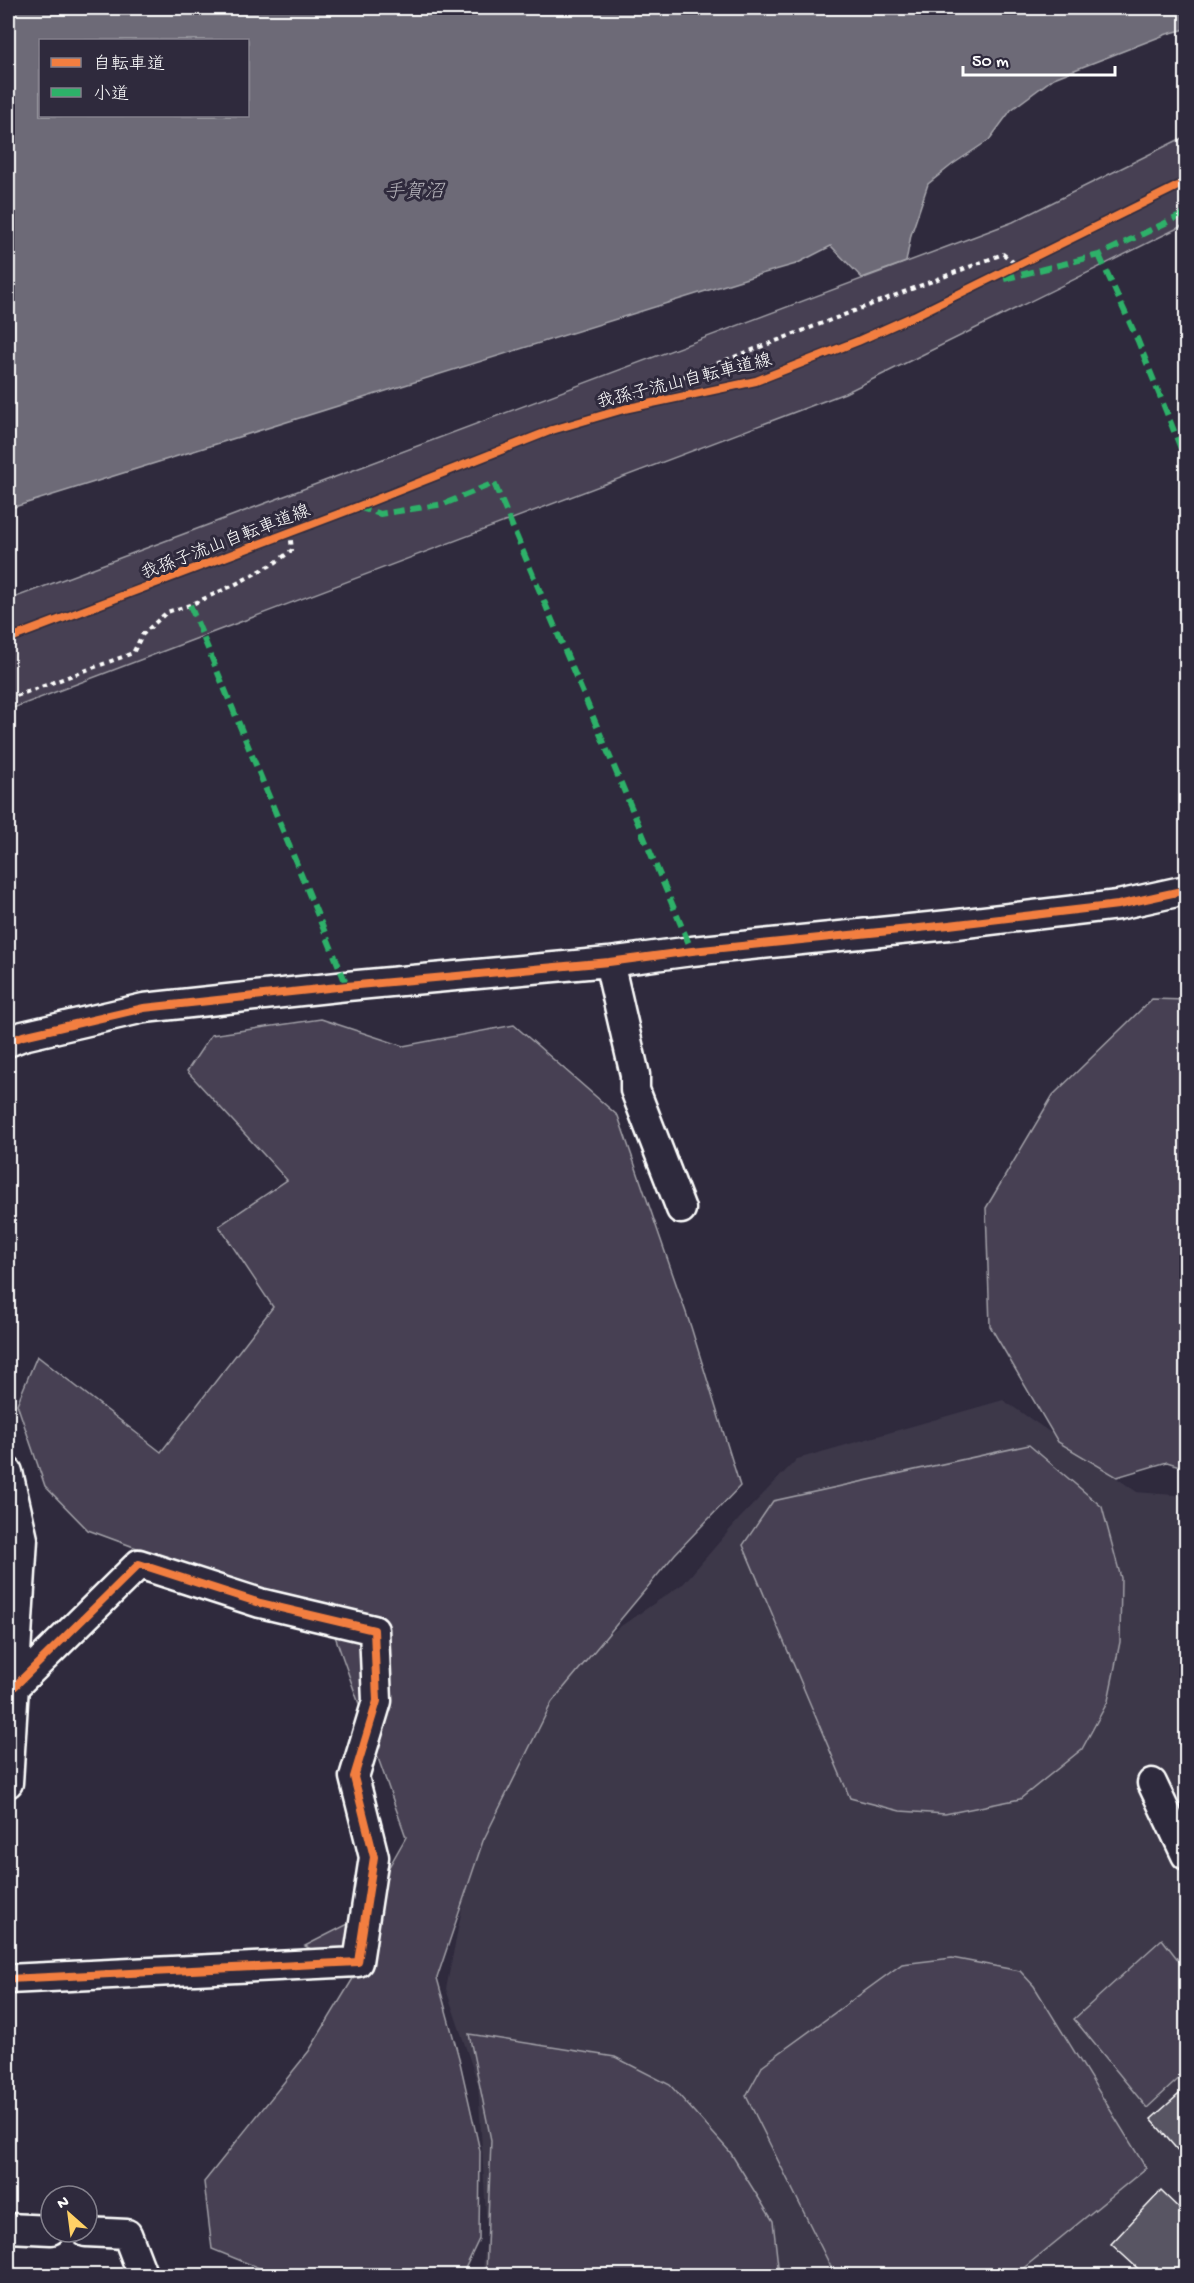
<svg xmlns="http://www.w3.org/2000/svg" width="1194" height="2283" font-family="'Gochi Hand','Klee One',sans-serif">
	<rect width="100%" height="100%" fill="#2f2a3d"/>
	<filter id="ink" filterUnits="userSpaceOnUse"><feTurbulence type="fractalNoise" baseFrequency=".0167" numOctaves="2"/><feDisplacementMap in="SourceGraphic" scale="12" xChannelSelector="R" yChannelSelector="G"/><feConvolveMatrix kernelMatrix="1 2 1 2 8 2 1 2 1" color-interpolation-filters="sRGB"/></filter>
	<g filter="url(#ink)">
		<path fill="#3c3749" d="M1003 1400 1137 1492 1186 1496V2275H482L487 2232 478 2084 446 1989 481 1812 555 1671 684 1583 739 1519 797 1459Z"/>
		<path fill="#464152" stroke="#a2a0a8" stroke-width="1.5" d="M1186 136V224L845 393 8 710V600L1013 222Z
			M1152 999 1186 1000V1468L1167 1462 1117 1477 1058 1442 990 1326 986 1208 1053 1095Z
			M321 1019 403 1046 514 1025 618 1116 691 1327 740 1486 675 1554 552 1702 483 1841 437 1978 459 2058 480 2151 479 2239 462 2275H271L269 2272 212 2249 204 2182 309 2051 357 1972 305 1946 360 1918 406 1837 329 1619 88 1530 45 1486 17 1404 37 1356 161 1452 273 1307 219 1226 287 1180 187 1071 211 1035Z
			M8 1392 10 1396 12 1528 8 1555Z
			M1029 1445 1102 1507 1121 1578 1120 1642 1108 1701 1082 1749 1020 1799 945 1814 900 1811 850 1798 743 1545 773 1501Z
			M1162 1939 1186 1970V2072L1147 2108 1074 2019Z
			M952 1958 1020 1971 1034 1986 1146 2168 1015 2275H835L746 2096 763 2065 902 1964Z
			M469 2034 615 2057 670 2085 730 2152 773 2221 779 2275H486L491 2140Z"/>
		<path fill="#6d6a77" stroke="#a7a6ad" stroke-width="1.5" fill-rule="evenodd" d="M8 8H1186V29L1167 34 1054 78 1011 110 989 140 953 164 928 184 911 235 906 262 862 278 831 246 796 264 754 276 8 509ZM40 40H248V116H40Z"/>
		<path fill="#595564" stroke="#fff" stroke-width="1.5" d="M1186 2088V2160L1151 2119Z
			M1161 2191 1186 2215V2276H1146L1111 2244Z"/>
		<g fill="none" stroke-linecap="round" stroke-linejoin="round">
			<g stroke="#fff" stroke-width="33">
				<path id="minor" d="M609 962 635 1075V1090L681 1209
					M8 1042 23 1036 144 1008 347 986 609 962 692 951 949 925 1118 905 1186 890
					M8 1472 23 1539 8 1783
					M1152 1783 1186 1855
					M8 1979 358 1962 374 1857 354 1777 377 1701 374 1630 260 1603 139 1564 14 1687
					M8 2228 51 2230
					M86 2232 127 2234 143 2276"/>
			</g>
			<path stroke="#fff" stroke-width="4" stroke-dasharray="4.5 4.5" stroke-linecap="butt" d="M624 409 627 398 1003 254 1017 265
				M8 699 133 653 142 635 167 612 190 605 234 585 275 563 292 550 290 532"/>
			<use href="#minor" stroke="#2f2a3d" stroke-width="28"/>
			<path stroke="#2db169" stroke-width="6" stroke-dasharray="12 6" stroke-linecap="butt" d="M1099 255 1138 341 1186 461
				M1004 279 1099 255 1186 213
				M357 507 380 514 444 504 494 483 692 951
				M190 605 347 986"/>
			<g stroke="#2f2a3d" stroke-width="11">
				<path id="cycleway" d="M8 639 357 507 552 430 624 409 756 381 858 341 914 316 1186 182
					M8 1042 23 1036 144 1008 347 986 609 962 692 951 949 925 1118 905 1186 890
					M8 1979 358 1962 374 1857 354 1777 377 1701 374 1630 260 1603 139 1564 14 1687"/>
			</g>
			<use href="#cycleway" stroke="#f27e40" stroke-width="8"/>
		</g>
	</g>
	<g text-anchor="middle" stroke-width="6" stroke-linejoin="round" paint-order="stroke">
		<g font-size="18" fill="#fff" stroke="#2f2a3d">
			<text transform="translate(684 380) rotate(-14)" y="6">我孫子流山自転車道線</text>
			<text transform="translate(225 541) rotate(-21)" y="6">我孫子流山自転車道線</text>
		</g>
		<g font-size="20" font-style="italic" fill="#b6b4bb" stroke="#2f2a3d">
			<text x="414" y="197">手賀沼</text>
		</g>
	</g>
	<rect width="1194" height="2283" fill="none" stroke="#2f2a3d" stroke-width="30"/>
	<rect x="15" y="15" width="1164" height="2253" fill="none" stroke="#fff" stroke-width="2" filter="url(#ink)"/>
	<rect x="39" y="39" width="210" height="78" fill="#2f2a3d" stroke="#827f8b" stroke-width="1.5"/>
	<rect x="51" y="58" width="30" height="9" fill="#f27e40" stroke="#827f8b" stroke-width="1.5"/>
	<text x="93" y="69" font-size="18" fill="#ffffff">自転車道</text>
	<rect x="51" y="88" width="30" height="9" fill="#2db169" stroke="#827f8b" stroke-width="1.5"/>
	<text x="93" y="99" font-size="18" fill="#ffffff">小道</text>
	<g transform="translate(69 2214) rotate(332)"><circle r="28" fill="#2f2a3d" stroke="#827f8b" stroke-width="1.5"/>
	<path d="M0-4.5L10 22L0 15L-10 22Z" fill="#ffd166"/>
	<text y="-9" font-size="16" font-weight="bold" text-anchor="middle" fill="#ffffff">N</text>
	</g>
	<path d="M963 66v9h152v-9" fill="none" stroke="#ffffff" stroke-width="3"/>
	<text x="972" y="66" font-size="18" fill="#ffffff" stroke="#2f2a3d" stroke-width="4.5" paint-order="stroke">50 m</text>
</svg>
